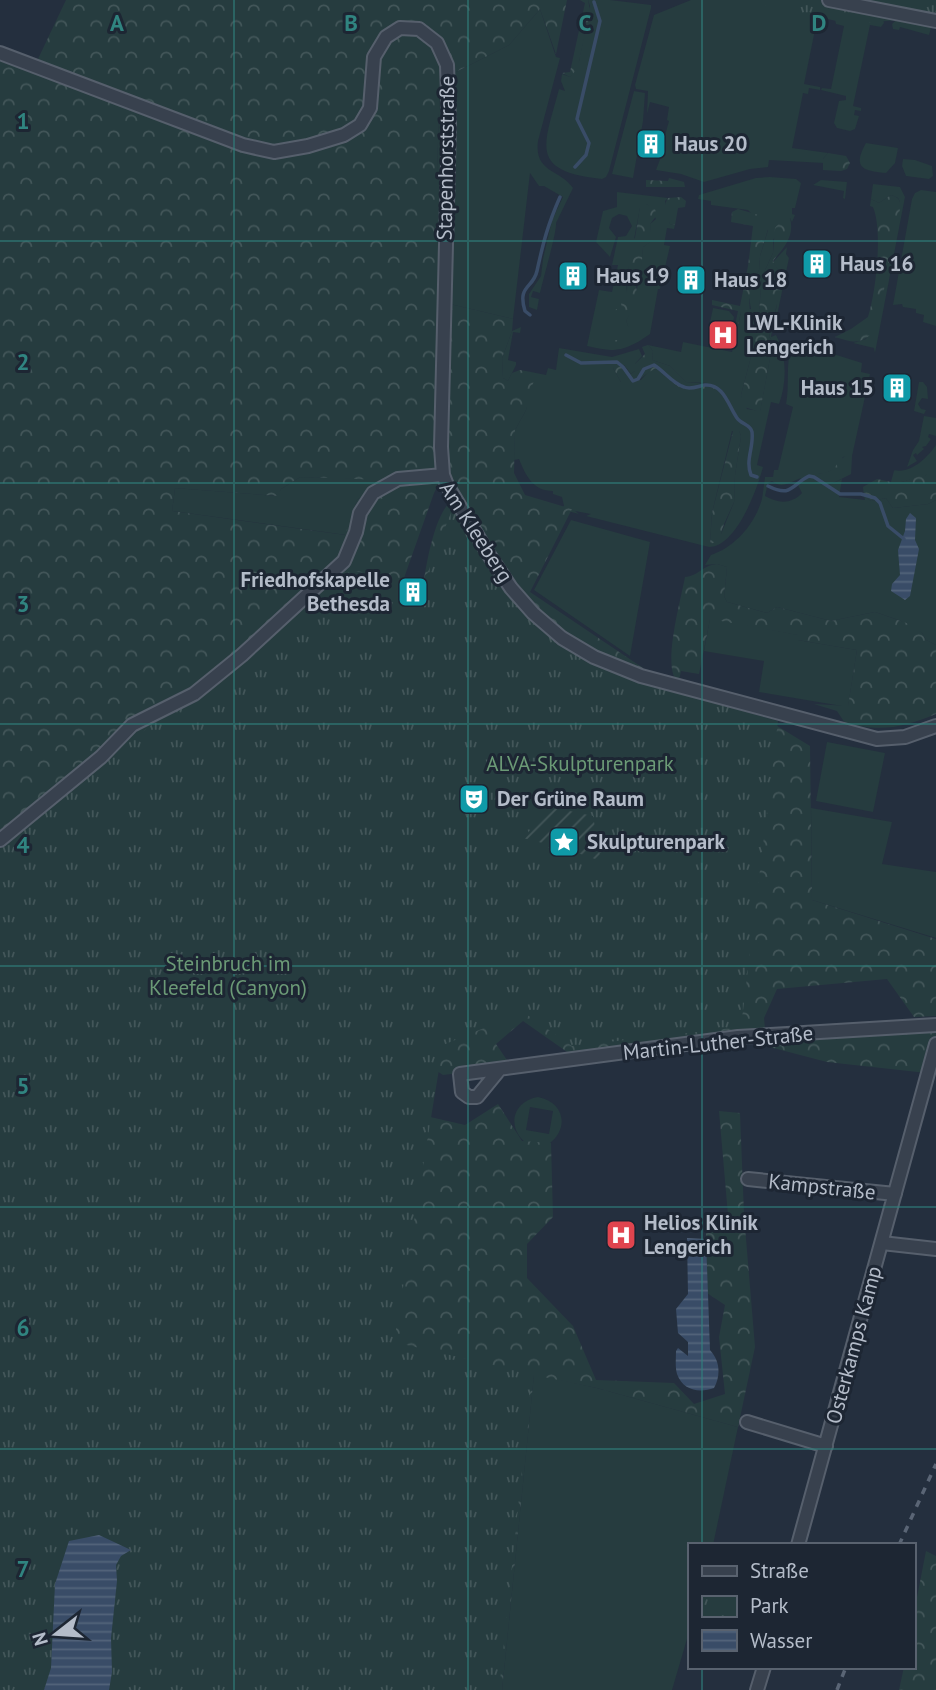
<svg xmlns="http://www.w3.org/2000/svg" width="936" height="1690" font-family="'PT Sans',sans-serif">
	<defs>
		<pattern id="forest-crowns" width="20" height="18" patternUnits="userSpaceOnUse" patternTransform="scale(1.75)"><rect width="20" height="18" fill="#263c3f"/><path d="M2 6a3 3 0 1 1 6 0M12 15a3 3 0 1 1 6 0" fill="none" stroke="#435659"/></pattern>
		<pattern id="park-tufts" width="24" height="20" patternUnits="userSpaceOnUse" patternTransform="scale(1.75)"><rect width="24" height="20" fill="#263c3f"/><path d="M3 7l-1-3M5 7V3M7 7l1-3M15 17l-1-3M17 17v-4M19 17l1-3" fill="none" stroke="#435659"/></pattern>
		<pattern id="garden-furrows" width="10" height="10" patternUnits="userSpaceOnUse" patternTransform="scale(1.75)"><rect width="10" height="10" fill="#263c3f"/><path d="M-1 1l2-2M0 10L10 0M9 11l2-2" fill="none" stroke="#435659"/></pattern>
		<pattern id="water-rules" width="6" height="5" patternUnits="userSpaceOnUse" patternTransform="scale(1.75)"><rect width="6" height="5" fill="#394c67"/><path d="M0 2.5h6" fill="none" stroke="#53647b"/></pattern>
	</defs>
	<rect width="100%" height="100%" fill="#242f3e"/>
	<path fill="#263c3f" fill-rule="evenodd" d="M588 0H610L651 5V8L609 171 606 177 602 179C528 171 544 146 559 89L565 91 561 81 562 74 570 77 579 61 590 6Z
		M691 0H807L828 12 826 21 817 20 804 84 820 87V90L809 88 808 94 803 93 792 148 828 153 823 159 824 163 769 160 768 167 750 169 704 182 681 174 656 170 662 154 660 153 669 121 667 120 669 107 650 102 647 114 648 91 636 89 635 85 654 15Z
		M540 9 556 57 560 58 538 141C534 173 560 169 573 188L556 223C557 232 543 279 540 293L533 291 531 297 539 299 537 310 529 307V294L541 276 543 259 552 220 563 197 544 186H539L530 173 513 319 437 301V171L440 80 509 45Z
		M835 19 883 20 884 23 881 27 870 25 853 106 861 108V111L855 110 854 115 859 116 855 129 850 131 837 128 834 123 839 101 846 100V96L821 90 822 88 831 89 844 26 836 24Z
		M897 19 932 24 929 35 900 27 899 30 893 29 892 24Z
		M634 91 645 93 643 121 633 178 612 174Z
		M866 143 898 148 895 163 886 173C863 171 852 168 866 143Z
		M903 159 915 160 932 166 933 176 929 179 906 176 902 166Z
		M770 177 796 179 801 183 795 208H792V214L795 215 792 222 790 218 773 240V253L762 277 759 312 755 322 751 357 741 395 747 409 760 411 773 342 769 337 776 309 781 275 773 262 787 247 786 254 789 258 774 330H772L771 337 776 335C787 355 787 383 779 404L771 402 757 465 763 467C757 490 736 547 709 547L586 516 591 514 575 511 579 514 560 509 564 506 562 497 553 494V491C533 491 526 476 519 459L514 460 515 430 526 410 531 372 546 375 548 368 556 370 559 348 612 357 639 349 642 356 635 364V371L631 374 624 365 613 368 621 382 641 380 650 370 657 369 677 386 696 392 707 383 686 382 670 366 652 360 653 351 648 345 681 352 683 342 732 352 741 312 751 309 749 298 752 280 759 270 760 256 768 230 748 210 711 205V201L698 199 699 195 756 178ZM732 431H739L741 436 735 475 734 502 721 534 710 544 712 513Z
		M821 180 847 182 845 199 843 198 844 191 813 185Z
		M873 184 900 187 905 197 875 353 874 348 853 343 866 339 900 202 898 198 891 195 879 203 871 199Z
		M921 190 936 192V326L923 322 924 315 916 313V309L903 307 902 304 893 305 912 199 915 193Z
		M617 192 668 198 665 201 670 224 675 225 674 229 667 228 664 245 670 246 660 289H658L650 334C626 351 615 353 587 346L599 290 612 292 618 265H612L618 237 626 236 632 226 627 216 619 214 612 218 609 228 616 237 610 257 596 242 603 211 617 207ZM644 204 648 205 656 219 650 224 651 241 643 247C641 272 637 298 626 321L629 328 622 311 627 292 626 282 630 276 628 271 640 208Z
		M713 308 729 311 734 317 730 339 711 335 712 332H708Z
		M521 327 520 333 513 332 508 360 516 362V365L508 381 503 378 502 358 512 331Z
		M798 343 862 363 861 372 870 374 852 456 843 457C837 468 832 473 818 474L822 481 829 485 842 479 839 497 865 500 864 496 871 501 886 498 893 508 928 504 936 500V645L926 640 922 633 901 621 875 612 831 621 777 607 767 613 727 602 724 596 727 567 717 564 705 565 711 555C735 547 755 524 762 499 763 492 764 485 765 477H773L774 470H778L793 407 786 404C790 385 785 363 792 346ZM801 478 797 483 802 493C791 505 777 503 765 496L768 483 772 481C782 490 792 481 801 478Z
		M919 382H923L927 387 928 399 922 398 918 404 921 409 926 410 924 414 914 411Z
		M924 416 936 418V436L929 434 928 437 931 439 926 446 922 447 924 449 917 455 916 453 913 455 917 461 907 467 913 450 919 441Z
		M936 445V470L925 476 902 482 894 470C911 474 927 458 936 445Z
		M300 477 385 479 357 500 346 535 172 511 175 488 277 496 281 489Z
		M571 520 650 542 630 656 534 590Z
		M710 618 799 635 798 640 857 650 848 707 759 692 764 661 704 651Z
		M827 742 885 753 873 812 816 801Z
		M811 808 892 822 882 864 936 872V938L812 900Z
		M538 1097C564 1102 570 1128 549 1144L526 1143C506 1127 513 1101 538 1097ZM530 1107 553 1111 549 1134 526 1130Z
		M534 1374 597 1388 738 1427 713 1545H689V1632L672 1690H502Z"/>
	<path fill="url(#forest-crowns)" fill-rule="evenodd" d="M66 0H567L556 54 540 9 509 45 440 80 437 171V301L513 319 512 331 502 358 503 378 508 381 512 373 520 370 531 372V378L534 380 526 410 515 430 514 473 525 495 572 509 530 592 643 668 635 689 452 632 391 1344 426 1116 465 1125 498 1104 522 1141 551 1143 553 1217 527 1244V1278L573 1326 596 1380 674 1383 694 1404 725 1394 719 1337 725 1305 707 1293 706 1227 728 1215 719 1111 740 1113 744 1215 755 1347 738 1427 597 1388 534 1375 502 1690H347L0 1652V60L31 73 36 72 40 64 38 59ZM300 477 384 480 357 500 345 535 172 511 175 488 278 496 281 489ZM447 477 451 501C433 517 425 571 422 594L398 595 434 493 439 483Z
		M580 0H588L590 11 579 61 577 69 570 77 562 73 570 72 585 3Z
		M828 153 846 156 850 163 847 169 841 171 823 170V159Z
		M669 178 684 182 685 187H646V180L668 181Z
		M891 195C899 198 901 200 900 209L876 330C860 345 855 343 835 337L851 329 868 317C876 292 883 230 873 207L870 206 871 199 879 203Z
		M681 197 686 201 685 207 678 208 675 225 670 224C667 215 662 207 668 198Z
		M644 203 655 209 657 215 650 224 652 241 643 247 641 273 636 286 638 298 626 321 629 332 624 333C616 327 612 319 616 309L622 310 620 295 627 292 630 241 635 238 640 207Z
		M738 209 766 217 768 229 760 256 759 270 752 280 753 296 749 298 750 313 746 314 741 312 733 346 732 341 738 311 712 305V300L740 306 748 266 753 226 731 222 732 212Z
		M790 218C795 237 783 248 773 261L781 275 782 283 769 337 773 342 760 412 744 407 741 395 751 357 752 335 759 312 762 277 773 253 775 228 781 221Z
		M596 336 606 340H619L623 348 612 350 597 347 592 339Z
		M648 345 653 351 652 360 670 366 686 382C701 384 712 382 725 392L723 396 688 391 677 386 657 369C647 370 640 382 628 386L621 382 613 368 619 361 631 374 635 371V364L645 354 642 347Z
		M734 427 739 431 741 436 735 475 734 502 724 524 721 534 722 540 710 544 712 513Z
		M848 455 852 456 851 474 829 485 822 481 817 474C841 472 833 461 848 455Z
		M932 470H936V500L928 504 893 508 886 498 871 501 864 496 863 487 877 479 891 482 894 471 899 472 902 482 920 476H925Z
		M717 564 727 567 724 596 727 602 767 613 777 607 831 621 875 612 912 625 922 633 926 640 936 645V714C901 728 882 732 845 723L837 711 814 704 848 706 857 650 798 640V635L710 619 699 674 681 671 679 680 675 678C664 660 681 599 685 577 699 576 701 566 717 564Z
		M774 724 810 746 812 900 936 939V1016L914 1017 887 979 777 989 764 1018 765 1029 701 1036 570 1054 523 1021 496 1044 511 1066 443 1075 431 1067V1014Z
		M936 1029V1074L827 1062 754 1043Z
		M926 1551 936 1556V1690H899L904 1667H913V1618Z"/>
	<path fill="url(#park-tufts)" d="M743 0H936V17L850 24Z
		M454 505 530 617 636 680 778 721 741 1027 572 1046 523 1012 443 1045 394 1342 532 1374 499 1690H0V845L344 572H360L423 585Z"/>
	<path fill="url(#garden-furrows)" d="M551 807 593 816 601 861 566 849 523 838Z"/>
	<path fill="url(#water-rules)" d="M910 513 916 518 915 540 919 549 910 596 905 600 891 591 892 584 900 575 898 550 905 531 906 519Z
		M687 1238 706 1239 710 1350C720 1361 721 1375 714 1388 700 1393 683 1391 677 1374 675 1367 676 1358 676 1351L678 1348 688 1356V1342L678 1333 676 1309 688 1294Z
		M99 1535 131 1550 121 1556 116 1565 117 1581 111 1638 112 1672 109 1690H44L51 1668 55 1584 69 1541Z"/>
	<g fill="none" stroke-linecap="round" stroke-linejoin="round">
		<path stroke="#394c67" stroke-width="3.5" d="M575 167 586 155 589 143 577 119 600 21 594 2
			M530 315 525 311C517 285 533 289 537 271 543 243 548 224 560 197
			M566 355 581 363 617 362 623 367 633 381 638 379 644 369 654 365C664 371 672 383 684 387 691 390 698 386 705 385 724 384 728 405 737 418 741 424 751 425 752 432 754 447 745 460 751 475L757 477
			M768 486C792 498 791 485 809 476L814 477 840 494H861L875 498 880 503 888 526 904 539"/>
		<g stroke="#565f6c" stroke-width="16">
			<path id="minor" d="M829 0 936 21
				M0 53 243 145 274 152 308 146 344 135 360 125 370 108 374 57 386 37 400 28 419 29 437 43 447 65 449 123 441 447 443 475 447 485 489 555 511 588 533 613 562 638 594 657 641 676 877 739 905 737 936 726
				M0 840 101 757 132 725 194 694 242 655 344 561 356 532 360 513 373 493 398 479 443 475
				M500 1069 477 1097H469L462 1092 460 1074 738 1037 936 1025
				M748 1179 895 1194
				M882 1243 936 1249
				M747 1422 826 1446
				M798 1545 936 1044
				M757 1690 764 1667"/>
		</g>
		<use href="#minor" stroke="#38414e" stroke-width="12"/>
		<path stroke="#5a6575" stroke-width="3.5" stroke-dasharray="7 7" stroke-linecap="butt" d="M899 1545 936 1464
			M837 1690 846 1667"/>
	</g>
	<path fill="none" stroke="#308480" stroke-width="2" stroke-opacity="0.55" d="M234 0V1690M468 0V1690M702 0V1545M0 241H936M0 483H936M0 724H936M0 966H936M0 1207H936M0 1449H936M702 1667V1690"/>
	<defs>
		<g id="building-square" transform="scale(1.575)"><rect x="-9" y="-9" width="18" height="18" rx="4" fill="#0f9aa8" stroke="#1d2633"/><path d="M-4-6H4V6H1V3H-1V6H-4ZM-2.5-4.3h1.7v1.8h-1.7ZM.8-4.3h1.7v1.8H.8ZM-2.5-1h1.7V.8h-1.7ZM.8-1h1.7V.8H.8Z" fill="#fff"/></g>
		<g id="hospital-square" transform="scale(1.575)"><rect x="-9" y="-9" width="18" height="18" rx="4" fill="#e0444e" stroke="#1d2633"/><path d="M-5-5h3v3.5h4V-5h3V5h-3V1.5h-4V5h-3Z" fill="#fff"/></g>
		<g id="theatre-square" transform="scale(1.575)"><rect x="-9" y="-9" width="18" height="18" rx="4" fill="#0f9aa8" stroke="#1d2633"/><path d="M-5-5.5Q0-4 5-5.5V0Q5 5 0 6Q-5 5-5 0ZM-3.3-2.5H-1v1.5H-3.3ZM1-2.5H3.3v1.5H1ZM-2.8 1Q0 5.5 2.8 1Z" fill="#fff"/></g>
		<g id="sight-square" transform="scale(1.575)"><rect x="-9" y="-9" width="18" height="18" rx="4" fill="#0f9aa8" stroke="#1d2633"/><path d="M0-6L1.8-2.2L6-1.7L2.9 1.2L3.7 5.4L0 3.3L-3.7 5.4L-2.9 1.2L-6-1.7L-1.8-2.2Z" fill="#fff"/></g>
	</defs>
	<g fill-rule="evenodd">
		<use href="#building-square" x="651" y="144"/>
		<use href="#building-square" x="817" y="264"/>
		<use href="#building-square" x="573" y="276"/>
		<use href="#building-square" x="691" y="280"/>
		<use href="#hospital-square" x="723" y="335"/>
		<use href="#building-square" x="897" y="388"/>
		<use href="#building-square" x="413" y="592"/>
		<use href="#theatre-square" x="474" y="799"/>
		<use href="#sight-square" x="564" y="842"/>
		<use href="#hospital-square" x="621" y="1235"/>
	</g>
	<g text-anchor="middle" stroke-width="6" stroke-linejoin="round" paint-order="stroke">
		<g font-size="21" font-weight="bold" fill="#b4bcc9" stroke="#1d2633" text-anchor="start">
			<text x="674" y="151">Haus 20</text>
			<text x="840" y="271">Haus 16</text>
			<text x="596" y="283">Haus 19</text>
			<text x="714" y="287">Haus 18</text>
			<text x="746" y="330">LWL-Klinik<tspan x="746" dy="24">Lengerich</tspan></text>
			<text x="874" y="395" text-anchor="end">Haus 15</text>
			<text x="390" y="587" text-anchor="end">Friedhofskapelle<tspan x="390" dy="24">Bethesda</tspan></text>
			<text x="497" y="806">Der Grüne Raum</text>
			<text x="587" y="849">Skulpturenpark</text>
			<text x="644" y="1230">Helios Klinik<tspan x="644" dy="24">Lengerich</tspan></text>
		</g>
		<g font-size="21" fill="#b4bcc9" stroke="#1d2633">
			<text transform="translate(446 158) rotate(-89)" y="7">Stapenhorststraße</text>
			<text transform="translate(476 532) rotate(57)" y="7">Am Kleeberg</text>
			<text transform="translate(718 1043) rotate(-6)" y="7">Martin-Luther-Straße</text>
			<text transform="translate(822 1187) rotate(6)" y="7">Kampstraße</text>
			<text transform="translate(854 1345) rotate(-75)" y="7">Osterkamps Kamp</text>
		</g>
		<g font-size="21" fill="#6b9a76" stroke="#1d2633">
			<text x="580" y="771">ALVA-Skulpturenpark</text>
			<text x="228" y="971">Steinbruch im<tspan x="228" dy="24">Kleefeld (Canyon)</tspan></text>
		</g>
	</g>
	<g font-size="23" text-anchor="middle" font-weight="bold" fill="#308480" stroke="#1d2633" stroke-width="6" stroke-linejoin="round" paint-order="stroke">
		<text x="117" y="31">A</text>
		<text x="351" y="31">B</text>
		<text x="585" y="31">C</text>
		<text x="819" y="31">D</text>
		<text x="23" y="129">1</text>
		<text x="23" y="370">2</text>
		<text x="23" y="612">3</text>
		<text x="23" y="853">4</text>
		<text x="23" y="1094">5</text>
		<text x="23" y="1336">6</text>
		<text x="23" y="1577">7</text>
	</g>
	<rect x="688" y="1543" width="228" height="126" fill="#1d2633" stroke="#59626f" stroke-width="2"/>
	<rect x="702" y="1566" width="35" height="10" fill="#38414e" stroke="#59626f" stroke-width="2"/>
	<text x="750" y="1578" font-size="21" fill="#b4bcc9">Straße</text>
	<rect x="702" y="1596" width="35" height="21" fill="url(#park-tufts)" stroke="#59626f" stroke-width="2"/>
	<text x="750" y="1613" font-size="21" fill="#b4bcc9">Park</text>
	<rect x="702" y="1630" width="35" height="21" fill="url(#water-rules)" stroke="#59626f" stroke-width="2"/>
	<text x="750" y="1648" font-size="21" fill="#b4bcc9">Wasser</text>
	<g transform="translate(56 1634) rotate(253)" stroke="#1d2633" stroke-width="5" paint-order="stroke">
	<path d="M0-5L12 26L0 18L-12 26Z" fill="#b4bcc9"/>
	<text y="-10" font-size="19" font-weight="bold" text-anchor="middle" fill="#b4bcc9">N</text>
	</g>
</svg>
